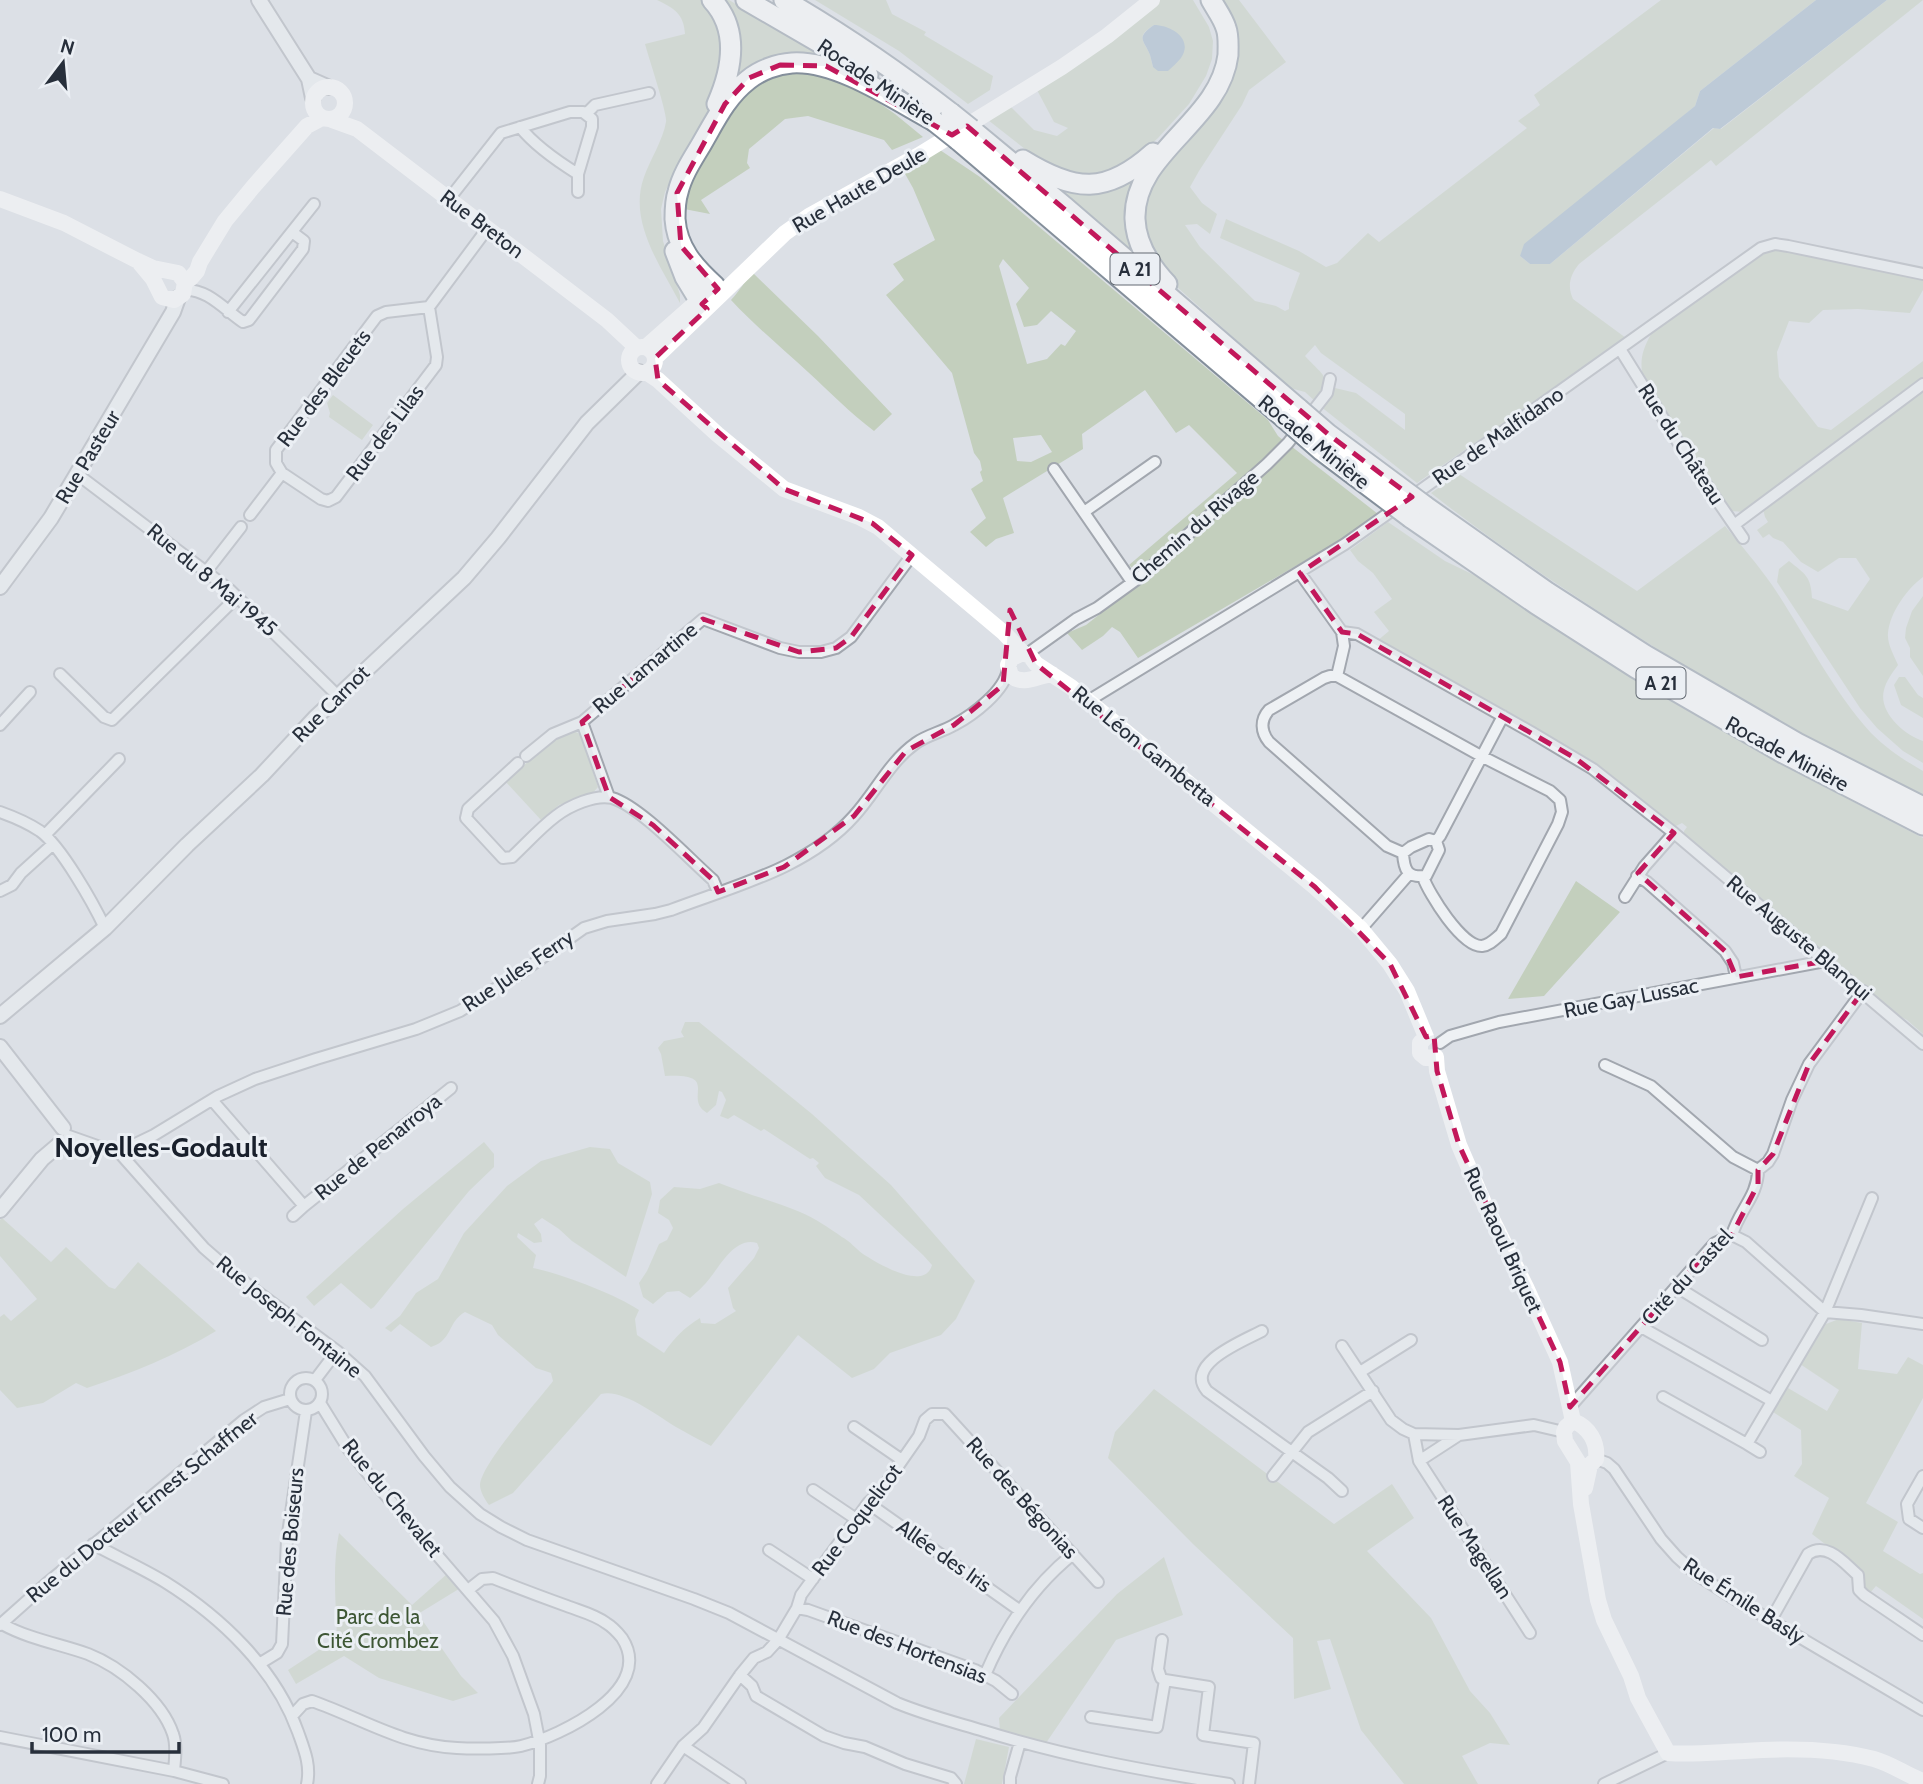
<svg xmlns="http://www.w3.org/2000/svg" width="1923" height="1784" font-family="Cabin,sans-serif">
	<rect width="100%" height="100%" fill="#dce0e6"/>
	<path fill="#c3cfbd" fill-rule="evenodd" d="M657 0H706L726 34 710 107 676 170 665 192 661 209 663 241 680 295V303C660 265 628 221 644 177 650 160 663 140 666 122 668 115 648 56 645 44L685 34C684 14 674 8 657 0Z
		M716 0H729L824 56 826 63 800 59 734 88Z
		M815 0H886L892 14 926 32 924 35 993 76 990 90 968 104 899 51Z
		M1159 0H1193L1209 27 1213 41 1212 59 1206 76 1189 104 1158 138 1130 164 1089 178 1044 164 988 120 1010 106 1034 130 1057 136 1068 128 1054 122 1037 90ZM1154 25 1153 67C1152 63 1151 59 1150 55 1144 40 1135 37 1154 25Z
		M1218 0H1239L1286 62 1249 90 1242 105 1199 171 1190 187 1202 203 1217 214 1210 234 1197 224 1185 225 1200 247 1255 301 1276 306 1285 311 1289 309V303L1300 273 1220 238 1226 219 1299 251 1326 267 1337 263 1368 233 1379 242 1527 128 1518 121 1540 105 1534 95 1661 0H1816L1700 91 1695 106 1520 256 1530 264H1550L1714 128 1721 129 1887 0H1923L1716 166 1711 160 1579 264C1570 275 1567 286 1573 299L1626 338 1417 483 1320 406 1335 388 1356 393 1405 430V414L1321 353 1315 345 1305 356C1325 378 1332 375 1317 403L1305 392 1290 388 1177 287 1160 270 1144 238V193L1224 88Z
		M809 69 859 89 895 114 923 137 892 150 884 140 808 116 785 119 749 149 747 163 750 168 701 200 710 214 679 208 680 196 728 107 766 73Z
		M940 150 980 177 1268 420 1278 436 1284 441 1243 479 1139 569 1137 566 1133 569 1129 565 1237 473 1189 425 1176 433 1145 390 1082 434 1083 449 1003 498 1014 533 996 539 986 547 970 532 986 518 971 489 983 481 980 472 982 470 980 461 974 453 952 373 886 295 904 280 893 264 935 240 913 188 904 172ZM1003 259 1029 288 1016 304 1024 327 1037 325 1051 311 1076 331 1065 346 1061 344 1047 359 1027 364 999 266ZM1041 435 1052 452 1031 462 1017 461 1013 438Z
		M1138 172V260L1050 181Z
		M1774 250H1787L1923 279V290L1910 313 1858 309 1823 310 1809 323 1789 321 1777 352 1779 377 1818 427 1831 430 1923 361V379L1744 512 1731 511 1691 451 1642 372C1640 357 1644 347 1651 334L1764 254Z
		M753 273 818 336 892 414 874 431C850 413 830 392 808 372 782 348 755 326 731 300 740 291 744 281 753 273Z
		M1923 392V577C1907 589 1890 612 1888 633 1887 644 1894 655 1898 665 1893 672 1886 681 1884 690 1878 712 1904 735 1923 741V763L1903 751 1877 728 1860 708 1777 582 1779 569 1789 561C1805 574 1811 576 1812 598L1848 611 1870 579 1856 558H1839L1818 572 1801 562 1783 542 1773 538 1769 534 1763 538 1757 530 1768 522 1765 517 1763 509 1914 396Z
		M333 395 373 425 362 440 329 417 330 413 327 403Z
		M1291 446 1378 514 1342 539 1138 658 1120 632 1112 627 1103 636 1082 650 1067 633 1086 625 1143 580Z
		M1459 474 1637 591 1725 526C1741 545 1758 565 1772 585 1805 634 1831 689 1871 733 1887 749 1904 760 1923 771V795C1812 743 1707 682 1604 615 1545 577 1487 537 1431 493Z
		M1388 522 1445 561 1478 577 1567 637 1657 693 1796 772 1923 838V1034L1907 1020 1899 1016 1684 835V831L1687 827 1682 823 1676 826 1670 825 1590 761 1377 641 1389 631 1374 612 1392 599 1373 573 1358 561 1350 550Z
		M1923 596V676L1910 657V648L1905 638 1906 628 1912 611Z
		M1899 677H1905L1918 695 1923 698V718L1901 705 1894 685Z
		M570 731H574L580 734 598 787 592 794 559 805 541 820 505 781 548 745Z
		M1576 881 1620 912 1544 996 1508 999Z
		M685 1022H699L812 1114 891 1185 975 1281 956 1319 941 1335 890 1353 874 1369 852 1378 798 1335 711 1446C700 1440 688 1434 676 1427 658 1416 622 1388 601 1394L513 1493 489 1505C485 1500 480 1491 480 1485 481 1464 538 1401 553 1381L551 1373 536 1368 498 1335 492 1325 465 1312C451 1320 452 1332 442 1341 439 1344 435 1345 431 1347L400 1324 391 1332 385 1328 400 1316 416 1293 438 1279 464 1233 507 1186 541 1161 590 1147 610 1149 618 1163 650 1182 652 1194 626 1277 572 1241 559 1229 542 1218 534 1224 541 1234 542 1242 534 1243 518 1233 517 1237 536 1255 533 1268C562 1274 615 1294 639 1310L635 1319 637 1335 664 1353C674 1338 685 1327 700 1318L701 1323 715 1324 736 1311 733 1308 728 1288 754 1258 759 1248 757 1243C736 1236 721 1264 710 1278 705 1285 697 1292 690 1298L679 1291 667 1292 653 1304 643 1297 639 1283 647 1271 659 1244 667 1240 673 1228 669 1220 658 1213 660 1200 674 1187 700 1189 719 1183C746 1194 774 1201 800 1212 815 1218 829 1228 842 1237 850 1241 856 1249 863 1254 877 1263 925 1292 932 1265L923 1255 859 1195 825 1178 816 1166 819 1163 813 1158 810 1159 764 1129 761 1131 734 1115 728 1119 720 1116 726 1100 722 1092 719 1091 716 1105 707 1113C682 1098 722 1073 665 1076L661 1054 658 1048 664 1041 684 1037 681 1032Z
		M484 1142 494 1154V1167L469 1191 374 1307 371 1309 341 1283 314 1306 306 1297 403 1209Z
		M2 1218 51 1262 66 1247 109 1287 115 1289 138 1262 216 1331C175 1356 132 1373 87 1388L76 1383 43 1403 17 1408 0 1390V1317L4 1314 11 1321 37 1299 0 1256V1220Z
		M1839 1319 1862 1323 1858 1369 1897 1374 1908 1357 1923 1365V1398L1866 1503 1898 1522 1883 1551 1920 1574 1923 1573V1619L1876 1586 1870 1593 1851 1579 1855 1567 1812 1534 1829 1498 1794 1476 1802 1464 1801 1430 1773 1412 1788 1388 1827 1411 1839 1390 1800 1364 1826 1324Z
		M1154 1389 1334 1524 1392 1484 1414 1518 1367 1551 1431 1618 1470 1691 1490 1713 1510 1745 1490 1743 1462 1756 1478 1784H1404L1361 1730 1330 1639 1317 1641 1331 1689 1294 1699 1293 1638 1193 1544 1108 1458 1115 1432Z
		M339 1533 412 1605 447 1574 462 1587 418 1614 461 1676 478 1693 453 1701 379 1678 344 1656 296 1684 288 1670 337 1638C336 1604 332 1566 339 1533Z
		M1164 1557 1183 1615 1116 1640 1046 1743 1000 1731 999 1718 1117 1594Z
		M976 1739 1009 1747 1002 1784H964Z"/>
	<path fill="#98b0c5" d="M1816 0H1887L1720 129 1713 128 1550 264H1530L1520 256 1524 244 1695 106 1700 91Z
		M1154 25C1171 25 1194 39 1181 58 1177 63 1172 67 1168 71H1158L1153 67C1152 63 1151 59 1150 55 1144 40 1135 38 1154 25Z"/>
	<g fill="none" stroke-linecap="round" stroke-linejoin="round">
		<g stroke="#a2a7af" stroke-width="14">
			<path id="minor" d="M586 114 595 105 649 93
				M520 127C535 146 557 161 578 174
				M449 199 501 133 570 112H583L592 119V127L578 174V192
				M184 290C207 288 225 310 243 322L249 320 303 249 304 241 292 232
				M228 312 314 204
				M1620 349 1686 455 1743 538
				M1054 469 1132 582
				M282 473 321 499 328 501 336 497 436 365 437 357 429 307
				M77 474 230 590 338 696
				M1084 512 1155 462
				M250 515 282 473 276 463V450L377 316 386 312 429 307 487 229
				M1734 525 1923 384
				M206 572 241 527
				M1300 573 1342 632 1344 646 1337 676
				M1342 632 1357 634 1531 732 1593 769 1674 833 1923 1044
				M1027 654 1076 619 1097 608 1140 577 1267 464 1288 443 1327 393 1330 379
				M60 674 104 717 112 720 237 597
				M1088 701 1345 544 1761 248 1775 244 1788 246 1923 274
				M582 722 609 797
				M0 725 30 692
				M526 756 553 734 582 722 703 619 780 648 799 652H821L836 648 851 637 912 555
				M518 763 468 809 466 818 503 858 512 857C526 844 540 828 556 816 569 806 595 794 612 798 640 806 689 859 713 880L718 892
				M0 812C14 817 28 823 40 831 61 846 93 903 105 928
				M45 835 119 759
				M1429 839 1436 841 1439 850 1426 876C1407 878 1404 870 1403 853L1411 847Z
				M1436 841 1440 836 1503 716
				M1403 853 1387 846 1269 742C1261 732 1260 720 1269 710L1324 678 1330 676H1337L1481 756 1550 791 1560 800 1562 812 1558 824 1501 934C1495 939 1490 945 1482 946 1462 947 1429 894 1423 877
				M1637 876 1647 882 1725 951 1733 963 1736 977
				M0 891 12 885 21 873 53 844
				M1625 897 1644 867 1674 833
				M1361 929 1409 874
				M1440 1043 1450 1036 1499 1022 1825 961
				M1605 1065 1651 1086 1733 1157 1758 1170
				M212 1100 304 1206 451 1088
				M69 1136 103 1148 117 1150 127 1148 154 1135 218 1096 255 1079 316 1059 416 1029 460 1011 522 972 584 928 607 921 655 914 671 910C734 886 808 868 854 816 876 792 889 762 916 743 927 735 942 732 954 725 973 715 1005 691 1008 669
				M117 1150 204 1248 235 1275 337 1351 365 1376 424 1456 450 1487 480 1514 501 1527 527 1540 694 1599 729 1613 897 1703C926 1715 954 1722 984 1731 1064 1756 1146 1771 1229 1784
				M293 1216 304 1206
				M1732 1235 1746 1242 1825 1312 1861 1315 1923 1324
				M1677 1287 1762 1340
				M1641 1327 1772 1401
				M1262 1331C1243 1341 1184 1364 1207 1391L1328 1478 1342 1491
				M1342 1346 1391 1420 1403 1429 1414 1434 1459 1435 1534 1425 1564 1432
				M1360 1372 1411 1340
				M290 1394a16 16 0 1 1 32 0a16 16 0 1 1-32 0Z
				M315 1380 337 1351
				M1663 1397 1747 1444 1825 1312 1872 1198
				M320 1403 349 1450 376 1484 494 1621 513 1656 534 1714 540 1745V1776L538 1784
				M1570 1407 1715 1243 1732 1235C1739 1210 1758 1196 1758 1170L1768 1162 1773 1154 1792 1100 1809 1064 1863 991
				M854 1427 902 1460
				M1414 1434 1419 1461 1459 1435
				M1747 1444 1760 1452
				M1596 1459 1607 1463 1614 1469 1661 1539 1677 1557 1696 1574 1738 1601 1923 1710
				M1419 1461 1530 1633
				M1273 1476 1308 1432 1373 1391
				M1923 1476 1907 1504 1909 1519 1923 1528
				M813 1490 856 1519
				M868 1503 1019 1610
				M93 1544C117 1557 142 1568 165 1582 221 1617 275 1668 298 1732 304 1749 311 1765 307 1784
				M769 1550 813 1579
				M797 1608 808 1610 975 1670 996 1681 1012 1694
				M1771 1620 1808 1554C1827 1541 1844 1563 1858 1575L1859 1590 1864 1595 1923 1635
				M2 1624C29 1639 60 1644 88 1654 121 1667 162 1701 173 1734 177 1745 175 1760 174 1771
				M0 1625 46 1584 244 1420 264 1407 290 1399
				M1162 1640 1158 1669 1161 1678 1165 1680
				M259 1664 277 1653 282 1644 287 1540 306 1411
				M740 1675 752 1686 756 1696 824 1736 844 1743 865 1747 905 1764 951 1778 956 1784
				M985 1675C1005 1628 1032 1587 1073 1554
				M292 1716 303 1704 312 1701C363 1719 401 1745 457 1748 472 1749 508 1749 521 1746 561 1736 656 1690 622 1638 618 1633 611 1626 606 1623 596 1615 580 1611 567 1606 542 1597 518 1588 493 1578L482 1579 468 1590
				M1091 1717 1157 1727 1165 1680 1209 1687 1203 1735 1254 1743 1249 1784
				M0 1737 174 1771 223 1784
				M683 1746 740 1784
				M657 1784 683 1746 703 1728 740 1675 754 1658 767 1652 778 1640 797 1608 801 1595 868 1503 880 1492 919 1436 925 1420 932 1414H945L1098 1582
				M1010 1784V1777L1020 1742
				M1604 1784 1668 1753"/>
		</g>
		<g stroke="#a2a7af" stroke-width="18">
			<path id="tertiary" d="M259 0 309 79 313 98
				M309 79 327 87
				M0 587 51 518 173 312 178 298
				M0 1016 105 928 187 845 262 775 316 717 464 578 498 538 587 423 639 372
				M0 1047 63 1128
				M0 1210 42 1159 62 1142"/>
		</g>
		<g stroke="#848f9b" stroke-width="23">
			<path id="motorway" d="M712 0C740 30 732 70 717 104
				M746 0 834 51 868 75
				M784 0C843 34 898 72 951 113
				M971 129 1065 207 1299 409
				M958 140 1283 417
				M1023 160C1075 192 1106 195 1153 153
				M675 251 685 277 699 300
				M1167 284C1150 266 1136 245 1135 219 1133 152 1220 122 1228 55 1228 46 1229 36 1226 28 1223 18 1216 9 1211 0
				M715 286C694 267 677 248 675 219 675 210 675 201 678 192 682 175 692 160 701 145 715 121 726 97 748 80 760 70 777 64 792 63 837 60 895 100 934 121
				M1425 506 1547 592 1645 655 1797 743 1923 807
				M1411 518 1536 604 1636 668 1783 753 1923 825"/>
		</g>
		<use href="#minor" stroke="#eef1f4" stroke-width="10"/>
		<use href="#tertiary" stroke="#eef1f4" stroke-width="14"/>
		<path stroke="#fff" stroke-width="16" d="M313 103a16 16 0 1 1 32 0a16 16 0 1 1-32 0Z
			M332 120 357 129 607 320 637 348
			M0 199 64 223 138 261 153 268 178 273 185 282 183 294 174 300 162 297 153 279 138 261
			M185 282 191 278 197 271 200 262 225 221 253 187 307 126 322 118
			M646 347 707 293
			M629 360a13 13 0 1 1 26 0a13 13 0 1 1-26 0Z
			M655 358 785 233 809 216 919 155 1062 67 1107 36 1152 0
			M646 372 658 380 717 434 784 489 859 517 878 527 1004 633 1023 653
			M1052 674C1037 676 1024 686 1011 676L1008 665 1012 658 1023 653 1030 656 1036 664 1071 687 1315 887 1361 929 1390 964 1407 991 1426 1037
			M1426 1037 1420 1043V1053L1426 1058 1436 1057
			M1436 1057 1437 1071 1459 1145 1484 1203 1526 1287 1560 1362 1573 1421
			M1573 1421 1566 1427 1564 1432 1565 1441 1578 1462 1581 1504 1598 1600 1604 1620 1631 1676 1638 1698 1668 1753C1693 1755 1718 1752 1744 1751 1786 1748 1832 1748 1874 1759 1892 1764 1906 1775 1923 1781
			M1573 1421C1589 1427 1598 1442 1596 1459L1590 1465 1585 1488"/>
		<use href="#motorway" stroke="#fff" stroke-width="19"/>
		<g stroke="#848f9b" stroke-width="23" stroke-linecap="butt">
			<path id="motorway-bridge" d="M951 113 971 129
				M934 121 958 140
				M1299 409 1328 434 1425 506
				M1283 417 1322 451 1411 518"/>
		</g>
		<use href="#motorway-bridge" stroke="#fff" stroke-width="19"/>
	</g>
	<path d="M0 0H1923V1784H0ZM780 65 826 66 952 135 967 126 1328 434 1412 497 1300 573 1342 632 1357 634 1575 758 1674 833 1638 873 1725 951 1736 977 1825 961 1863 991 1809 1064 1773 1154 1758 1170V1184L1732 1235 1715 1243 1570 1407 1560 1362 1459 1145 1437 1071 1434 1035 1426 1037 1390 964 1315 887 1036 664 1010 610 1003 685 954 725 906 751 854 816 784 867 718 892 713 880 653 825 609 797 582 722 694 626 703 619 799 652 836 648 851 637 912 555 872 523 784 489 658 380 655 358 707 309 702 304 718 289 681 246 677 193 725 104 749 78Z" fill="#dce0e6" fill-opacity=".55" fill-rule="evenodd"/>
	<path fill="none" stroke="#c2185b" stroke-width="5" stroke-dasharray="14 9" stroke-linejoin="round" d="M780 65 826 66 952 135 967 126 1328 434 1412 497 1300 573 1342 632 1357 634 1575 758 1674 833 1638 873 1725 951 1736 977 1825 961 1863 991 1809 1064 1773 1154 1758 1170V1184L1732 1235 1715 1243 1570 1407 1560 1362 1459 1145 1437 1071 1434 1035 1426 1037 1390 964 1315 887 1036 664 1010 610 1003 685 954 725 906 751 854 816 784 867 718 892 713 880 653 825 609 797 582 722 694 626 703 619 799 652 836 648 851 637 912 555 872 523 784 489 658 380 655 358 707 309 702 304 718 289 681 246 677 193 725 104 749 78Z"/>
	<g text-anchor="middle" stroke-width="6" stroke-linejoin="round" paint-order="stroke">
		<g fill="#ebeff4" stroke="#626972" stroke-width="2">
			<rect x="1110.5" y="253.5" width="49" height="31" rx="5"/>
			<rect x="1636.5" y="667.5" width="49" height="31" rx="5"/>
		</g>
		<g font-size="19" font-weight="bold" fill="#272f3b">
			<text x="1135" y="276">A 21</text>
			<text x="1661" y="690">A 21</text>
		</g>
		<g font-size="21" fill="#272f3b" stroke="#ebeff4">
			<text transform="translate(876 82) rotate(34)" y="7">Rocade Minière</text>
			<text transform="translate(859 190) rotate(-30)" y="7">Rue Haute Deule</text>
			<text transform="translate(482 224) rotate(37)" y="7">Rue Breton</text>
			<text transform="translate(324 388) rotate(-53)" y="7">Rue des Bleuets</text>
			<text transform="translate(385 433) rotate(-53)" y="7">Rue des Lilas</text>
			<text transform="translate(1498 436) rotate(-35)" y="7">Rue de Malfidano</text>
			<text transform="translate(1314 442) rotate(39)" y="7">Rocade Minière</text>
			<text transform="translate(1681 444) rotate(57)" y="7">Rue du Château</text>
			<text transform="translate(88 457) rotate(-59)" y="7">Rue Pasteur</text>
			<text transform="translate(1195 527) rotate(-41)" y="7">Chemin du Rivage</text>
			<text transform="translate(212 580) rotate(40)" y="7">Rue du 8 Mai 1945</text>
			<text transform="translate(645 668) rotate(-40)" y="7">Rue Lamartine</text>
			<text transform="translate(331 704) rotate(-45)" y="7">Rue Carnot</text>
			<text transform="translate(1144 746) rotate(39)" y="7">Rue Léon Gambetta</text>
			<text transform="translate(1787 754) rotate(28)" y="7">Rocade Minière</text>
			<text transform="translate(1799 938) rotate(40)" y="7">Rue Auguste Blanqui</text>
			<text transform="translate(518 971) rotate(-34)" y="7">Rue Jules Ferry</text>
			<text transform="translate(1631 998) rotate(-11)" y="7">Rue Gay Lussac</text>
			<text transform="translate(378 1147) rotate(-39)" y="7">Rue de Penarroya</text>
			<text transform="translate(1503 1240) rotate(65)" y="7">Rue Raoul Briquet</text>
			<text transform="translate(1687 1277) rotate(-47)" y="7">Cité du Castel</text>
			<text transform="translate(289 1317) rotate(39)" y="7">Rue Joseph Fontaine</text>
			<text transform="translate(392 1498) rotate(51)" y="7">Rue du Chevalet</text>
			<text transform="translate(1022 1498) rotate(48)" y="7">Rue des Bégonias</text>
			<text transform="translate(142 1507) rotate(-39)" y="7">Rue du Docteur Ernest Schaffner</text>
			<text transform="translate(857 1520) rotate(-53)" y="7">Rue Coquelicot</text>
			<text transform="translate(290 1542) rotate(-85)" y="7">Rue des Boiseurs</text>
			<text transform="translate(1475 1547) rotate(57)" y="7">Rue Magellan</text>
			<text transform="translate(944 1556) rotate(35)" y="7">Allée des Iris</text>
			<text transform="translate(1744 1601) rotate(33)" y="7">Rue Émile Basly</text>
			<text transform="translate(907 1647) rotate(21)" y="7">Rue des Hortensias</text>
		</g>
		<g font-size="21" fill="#3d5634" stroke="#ebeff4">
			<text x="378" y="1624">Parc de la<tspan x="378" dy="24">Cité Crombez</tspan></text>
		</g>
		<g font-size="28" font-weight="bold" fill="#19202c" stroke="#ebeff4">
			<text x="161" y="1157">Noyelles-Godault</text>
		</g>
	</g>
	<g transform="translate(63 63) rotate(16)" stroke="#ebeff4" stroke-width="5" paint-order="stroke">
	<path d="M0-5L12 26L0 18L-12 26Z" fill="#272f3b"/>
	<text y="-10" font-size="19" font-weight="bold" text-anchor="middle" fill="#272f3b">N</text>
	</g>
	<path d="M32 1742v10h147v-10" fill="none" stroke="#272f3b" stroke-width="3.5"/>
	<text x="42" y="1742" font-size="21" fill="#272f3b" stroke="#ebeff4" stroke-width="5" paint-order="stroke">100 m</text>
</svg>
